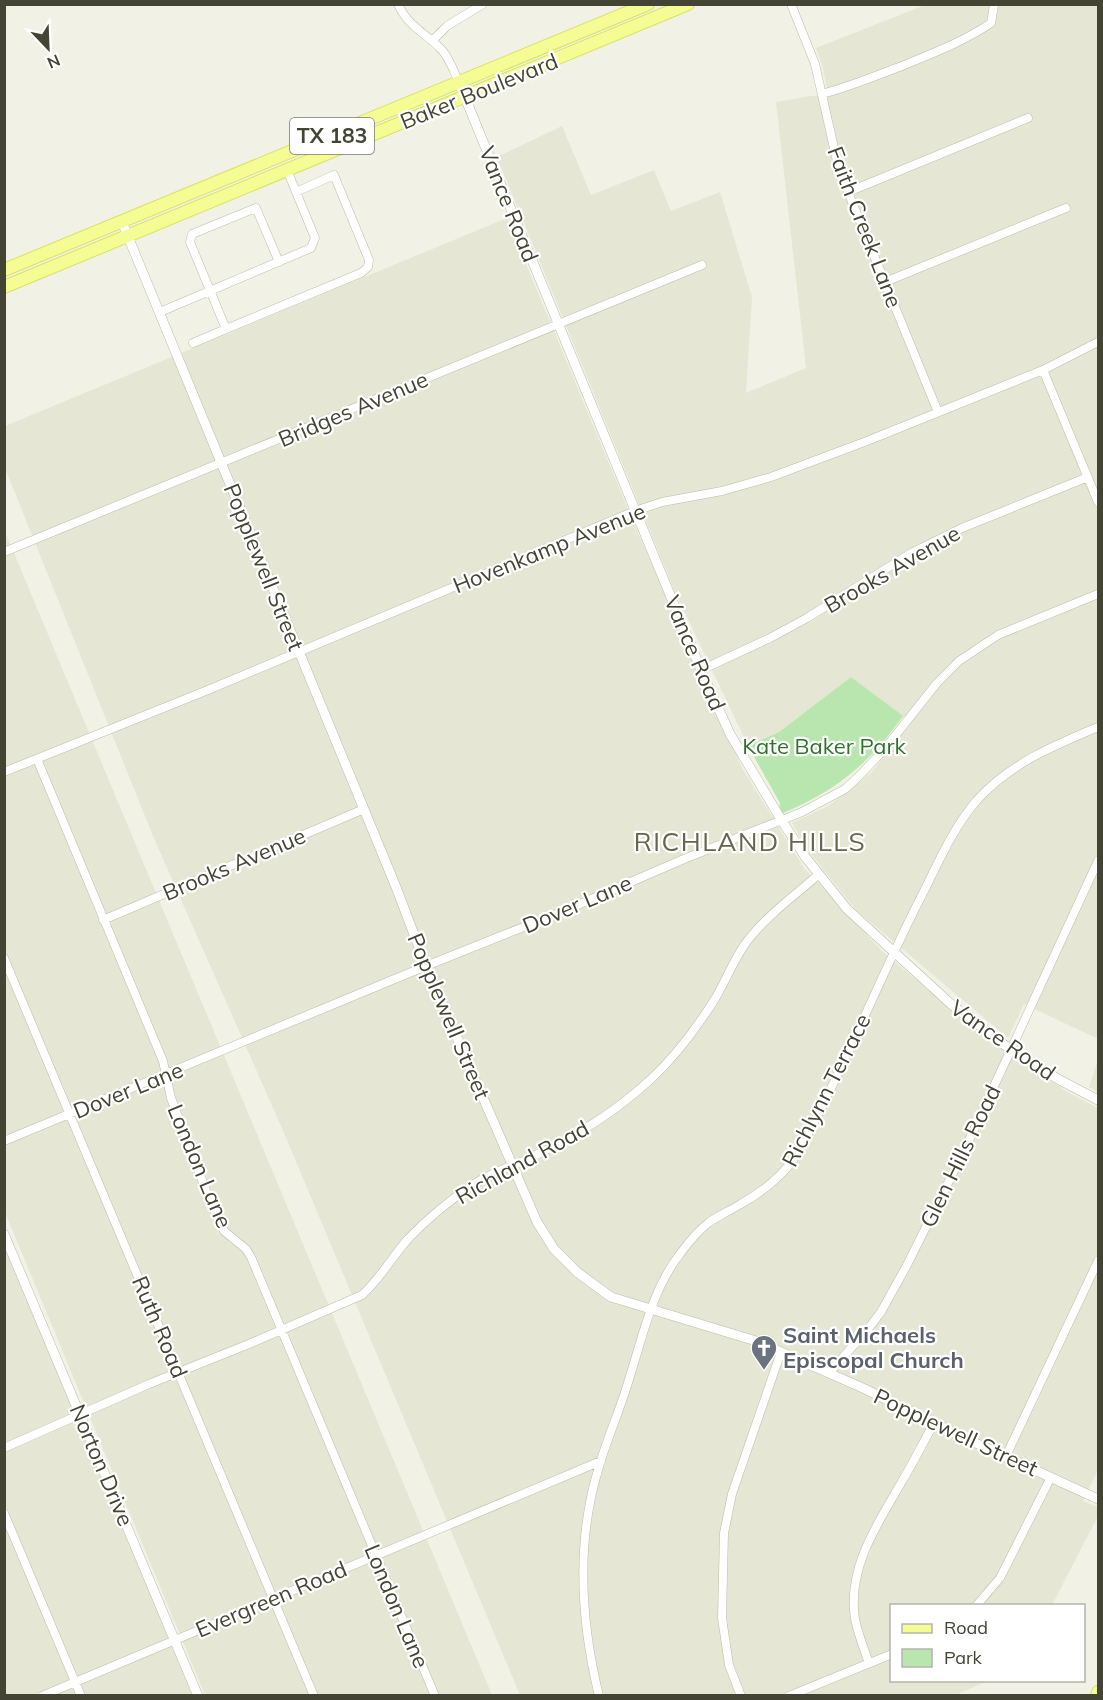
<svg xmlns="http://www.w3.org/2000/svg" width="1103" height="1700" font-family="Mulish,sans-serif">
	<rect width="100%" height="100%" fill="#f1f2e5"/>
	<path fill="#e5e6d3" d="M941 4 1098 5V1039L1024 1004 1008 1038 856 910 806 848 792 823 828 806 871 773 911 723 851 677 779 732 748 746 675 592 497 157 562 126 591 195 654 170 671 211 720 192 752 297 746 393 806 368 776 102 810 96H828L823 68 816 48 925 5 937 6Z
		M507 218 632 519 742 768 804 868 881 950 982 1036 1071 1094 1098 1108V1470L1083 1501 1098 1507V1516L1052 1605 892 1606V1680L988 1681 953 1696 520 1695 284 1133 153 836 5 468V426Z
		M4 529 171 929 492 1695H205L5 1212Z
		M1098 1059V1092L1089 1087Z
		M5 1246 192 1695H5Z"/>
	<path fill="#b9e6ae" d="M851 677 903 716C870 763 836 791 783 813L779 811 780 803 748 746 779 732Z"/>
	<g fill="none" stroke-linecap="round" stroke-linejoin="round">
		<g stroke="#bdbda8" stroke-width="9">
			<path id="minor" d="M398 4C406 24 426 34 441 49 450 58 454 72 459 83
				M791 4 815 64 839 170 938 412
				M432 41 447 26 483 4
				M822 94C849 87 875 76 902 66 933 53 963 42 991 23L994 5
				M848 192 1028 118
				M885 282 1066 208
				M160 312 311 248 315 238 287 170
				M226 329 361 273 368 267 369 260 334 175 296 192
				M193 343 226 329 190 242 192 234 256 208 279 262
				M1043 370 1098 502
				M4 552 702 265
				M701 670 770 638 807 618 913 552 962 528 1088 477
				M37 759 163 1061 171 1098 213 1209 224 1231 246 1249 251 1257 435 1696
				M4 772 203 692 635 511 662 502 722 491 771 477 867 441 1043 370 1098 342
				M103 920 364 809
				M4 958 314 1696
				M4 1141 426 966 566 910 684 859 802 812 845 789 857 778 883 751 937 683 959 661 998 635 1098 594
				M829 1373 868 1329 881 1312 907 1265 965 1149 1098 861
				M4 1448 149 1384 249 1344 362 1295C380 1279 392 1257 408 1239 428 1218 450 1200 474 1184 494 1171 516 1165 536 1155 577 1136 616 1111 650 1080 675 1057 696 1029 715 999 725 982 732 964 743 947 762 919 793 897 818 875
				M1006 1456 1098 1261
				M4 1513 81 1696
				M976 1606 1000 1578 1051 1477
				M869 1663C864 1649 858 1634 855 1619 847 1568 877 1525 901 1483 913 1463 923 1443 934 1423
				M42 1696 601 1461
				M599 1696C581 1622 576 1543 598 1470 607 1438 621 1408 630 1376 643 1335 653 1288 680 1254 688 1243 697 1232 707 1224 717 1216 728 1212 739 1205 761 1193 779 1179 794 1159 843 1073 878 980 923 893 939 861 954 826 978 799 1011 763 1055 745 1098 727
				M741 1696 729 1665 722 1618 724 1533 732 1494 781 1352
				M789 1696 892 1654"/>
		</g>
		<g stroke="#bdbda8" stroke-width="10">
			<path id="tertiary" d="M459 83 701 670 730 734 782 821 806 858 847 909 952 1005 1010 1049 1058 1079 1098 1100
				M122 222 396 887 426 966 537 1222 554 1249 577 1272 611 1297 756 1341 865 1389 967 1439 1098 1499
				M4 1234 198 1696"/>
		</g>
		<g stroke="#dae164" stroke-width="14">
			<path id="primary" d="M4 270 648 4
				M4 287 688 4
				M1097 1696 1098 1692"/>
		</g>
		<use href="#minor" stroke="#fff" stroke-width="8"/>
		<use href="#tertiary" stroke="#fff" stroke-width="9"/>
		<use href="#primary" stroke="#f5fc94" stroke-width="12"/>
	</g>
	<defs>
		<g id="church-pin" transform="scale(1.35)"><path d="M0 17L-7.5 6A9.5 9.5 0 1 1 7.5 6Z" fill="#6b7280" stroke="#fff"/><path d="M-1.2-6h2.4v3.5h3.3v2.4h-3.3V6h-2.4V-.1h-3.3v-2.4h3.3Z" fill="#fff"/></g>
	</defs>
	<g fill-rule="evenodd">
		<use href="#church-pin" x="764" y="1348"/>
	</g>
	<g text-anchor="middle" stroke-width="4.5" stroke-linejoin="round" paint-order="stroke">
		<rect fill="#fff" stroke="#7c7c72" stroke-width="1.5" x="290" y="118" width="84" height="36" rx="4.5"/>
		<g font-size="21" font-weight="bold" fill="#444435">
			<text x="332" y="143">TX 183</text>
		</g>
		<g font-size="22" fill="#444435" stroke="#fff">
			<text transform="translate(479 91) rotate(-22)" y="8">Baker Boulevard</text>
			<text transform="translate(509 204) rotate(68)" y="8">Vance Road</text>
			<text transform="translate(865 227) rotate(69)" y="8">Faith Creek Lane</text>
			<text transform="translate(353 409) rotate(-23)" y="8">Bridges Avenue</text>
			<text transform="translate(549 548) rotate(-22)" y="8">Hovenkamp Avenue</text>
			<text transform="translate(264 567) rotate(68)" y="8">Popplewell Street</text>
			<text transform="translate(892 569) rotate(-30)" y="8">Brooks Avenue</text>
			<text transform="translate(695 653) rotate(67)" y="8">Vance Road</text>
			<text transform="translate(234 864) rotate(-23)" y="8">Brooks Avenue</text>
			<text transform="translate(577 904) rotate(-23)" y="8">Dover Lane</text>
			<text transform="translate(449 1016) rotate(67)" y="8">Popplewell Street</text>
			<text transform="translate(1003 1040) rotate(35)" y="8">Vance Road</text>
			<text transform="translate(128 1090) rotate(-22)" y="8">Dover Lane</text>
			<text transform="translate(826 1090) rotate(-63)" y="8">Richlynn Terrace</text>
			<text transform="translate(960 1156) rotate(-64)" y="8">Glen Hills Road</text>
			<text transform="translate(522 1162) rotate(-29)" y="8">Richland Road</text>
			<text transform="translate(200 1166) rotate(67)" y="8">London Lane</text>
			<text transform="translate(160 1327) rotate(67)" y="8">Ruth Road</text>
			<text transform="translate(956 1432) rotate(25)" y="8">Popplewell Street</text>
			<text transform="translate(102 1465) rotate(67)" y="8">Norton Drive</text>
			<text transform="translate(271 1599) rotate(-23)" y="8">Evergreen Road</text>
			<text transform="translate(397 1606) rotate(67)" y="8">London Lane</text>
		</g>
		<g font-size="22" fill="#2b7529" stroke="#fff">
			<text x="824" y="754">Kate Baker Park</text>
		</g>
		<g font-size="22" font-weight="bold" fill="#5b616d" stroke="#fff" text-anchor="start">
			<text x="783" y="1343">Saint Michaels<tspan x="783" dy="25">Episcopal Church</tspan></text>
		</g>
		<g font-size="26" letter-spacing="1.5" fill="#67664c" stroke="#fff">
			<text x="750" y="851">RICHLAND HILLS</text>
		</g>
	</g>
	<rect width="1103" height="1700" fill="none" stroke="#444435" stroke-width="12"/>
	<rect x="890" y="1604" width="195" height="78" fill="#ffffff" stroke="#b4b4ae" stroke-width="1.5"/>
	<rect x="902" y="1624" width="30" height="9" fill="#f5fc94" stroke="#b4b4ae" stroke-width="1.5"/>
	<text x="944" y="1634" font-size="18" fill="#444435">Road</text>
	<rect x="902" y="1649" width="30" height="18" fill="#b9e6ae" stroke="#b4b4ae" stroke-width="1.5"/>
	<text x="944" y="1664" font-size="18" fill="#444435">Park</text>
	<g transform="translate(48 48) rotate(157)" stroke="#ffffff" stroke-width="4.5" paint-order="stroke">
	<path d="M0-4.5L10 22L0 15L-10 22Z" fill="#444435"/>
	<text y="-9" font-size="16" font-weight="bold" text-anchor="middle" fill="#444435">N</text>
	</g>
</svg>
